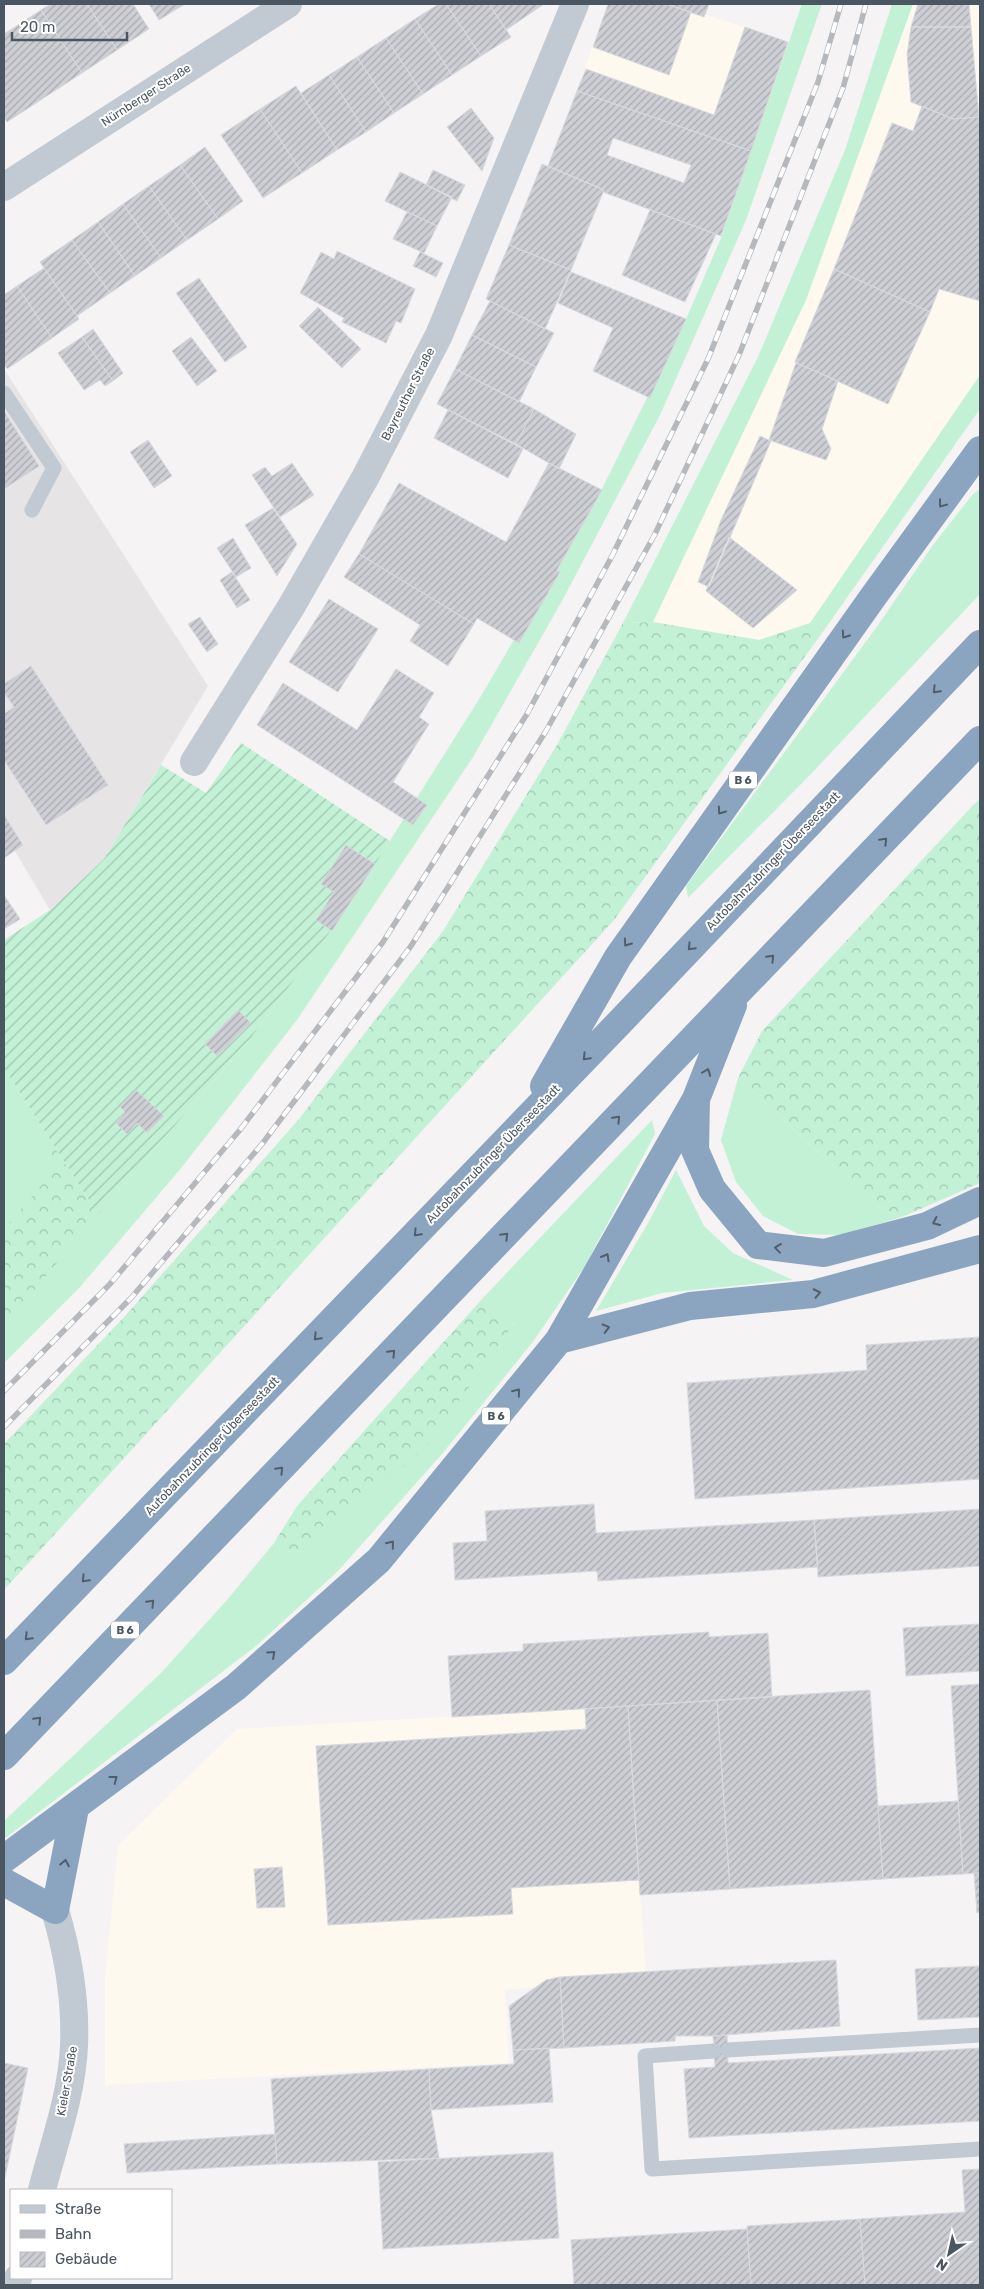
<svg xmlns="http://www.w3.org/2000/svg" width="984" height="2289" font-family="Rubik,sans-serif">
	<defs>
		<pattern id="forest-crowns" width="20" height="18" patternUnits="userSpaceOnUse" patternTransform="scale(1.25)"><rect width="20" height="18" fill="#c3f1d5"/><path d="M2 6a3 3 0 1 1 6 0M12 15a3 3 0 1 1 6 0" fill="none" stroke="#a0c6b0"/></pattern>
		<pattern id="garden-furrows" width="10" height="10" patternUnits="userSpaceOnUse" patternTransform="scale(1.25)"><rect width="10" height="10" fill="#c3f1d5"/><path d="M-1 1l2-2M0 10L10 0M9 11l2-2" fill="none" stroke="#a0c6b0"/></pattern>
		<pattern id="building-hatch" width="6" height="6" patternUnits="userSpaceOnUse" patternTransform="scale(1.25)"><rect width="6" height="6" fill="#cdcfd5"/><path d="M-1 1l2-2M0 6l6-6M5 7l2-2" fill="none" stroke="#a8abb0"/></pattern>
	</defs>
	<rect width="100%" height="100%" fill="#f5f3f3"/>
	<path fill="#fdf9ef" d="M607 4H671L789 41 753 151 577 91Z
		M913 4H980V375L810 623 759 640 653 622 806 300Z
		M628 1706 646 1977 505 1990 509 2063 105 2085V1976L118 1845 237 1729Z"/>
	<path fill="#e6e4e5" d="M4 369 208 686 104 859 50 910 15 851 4 858Z"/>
	<path fill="#c3f1d5" d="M802 4H822L746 220 660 415 562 601 473 757 297 1020 182 1167 80 1287 4 1363V1326L20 1306 4 1324V1068L98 1214 250 1039 347 909 481 696 602 489 687 317 721 238Z
		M892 4H913L806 300 653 622 623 623 758 357 845 150Z
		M980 375V409L822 633 810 623Z
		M980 489V594L809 776 688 898 686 886 876 628 933 545 973 494Z
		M738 1078 876 1206 902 1217 842 1235 798 1234 763 1216 736 1182 721 1140Z
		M652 1120 655 1134 585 1266 532 1343 442 1454 338 1571 256 1646 4 1839V1821L161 1673 227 1600 274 1543 300 1557 515 1323 482 1299Z
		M676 1170 704 1226 733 1253 793 1280 662 1293 596 1311 648 1223Z"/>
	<path fill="url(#forest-crowns)" d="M653 622 759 640 810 623 822 633 614 920 4 1590V1444L125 1316 299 1119 443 931 557 745 623 623Z
		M980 798V1183L902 1217 876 1206 738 1078 762 1031Z
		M52 1144 98 1214 4 1326V1229L57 1167 44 1148Z
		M482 1299 515 1322 428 1445 300 1558 274 1543 297 1506Z"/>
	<path fill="url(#garden-furrows)" d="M241 743 390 841 347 909 250 1039 98 1214 4 1068V940L50 910 104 859 161 765 206 793Z"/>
	<path fill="url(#building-hatch)" stroke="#d7d9de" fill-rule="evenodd" d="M51 4H87L117 50 82 73 41 10Z
		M87 4H133L149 29 117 50Z
		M149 4H185L159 20Z
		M439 4H446L481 56 452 75 415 19Z
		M446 4H489L511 37 481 56Z
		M489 4H544L506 30Z
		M608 4H666L691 12 669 75 593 47Z
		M666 4H709L704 17Z
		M918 4H969L971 27H911Z
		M41 10 82 73 7 122 4 117V34Z
		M415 19 452 75 423 94 386 38Z
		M745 27 788 42 751 151 577 91 586 69 714 115Z
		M911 27H971L979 117 953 119 911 102 907 55Z
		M386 38 423 94 394 113 357 57Z
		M357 57 394 113 366 132 329 75Z
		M329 75 366 132 337 150 301 93Z
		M296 86 337 150 302 173 260 109Z
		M577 91 751 151 721 236 603 192 604 190 600 188 548 166ZM613 138 691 165 684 183 607 155Z
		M922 106 953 119 979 117 980 140V301L939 289 930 312 834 269 892 123 913 131Z
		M471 108 494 138 482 171 447 127Z
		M260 109 302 173 263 198 221 135Z
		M205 147 243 201 218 219 180 165Z
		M542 164 604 190 571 270 509 245Z
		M180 165 218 219 187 240 149 186Z
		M433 170 465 185 457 201 426 185Z
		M400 172 452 197 437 226 385 201Z
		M149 186 187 240 161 258 123 204Z
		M123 204 161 258 135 276 98 222Z
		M650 210 716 234 685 302 622 275Z
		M407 212 437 226 424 253 393 239Z
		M98 222 135 276 110 293 72 240Z
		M72 240 110 293 77 316 40 262Z
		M509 245 571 270 545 329 486 299Z
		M337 251 415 289 401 323 396 321 386 343 342 322 344 318 300 293 321 252 334 259Z
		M420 252 443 263 436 277 413 266Z
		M44 268 79 319 52 338 17 286Z
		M834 269 930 312 888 404 795 362Z
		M571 272 686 319 650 398 593 371 613 328 558 303Z
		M199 278 247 347 225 362 176 293Z
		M17 286 52 338 7 369 4 364V295Z
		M490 301 554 333 536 367 472 335Z
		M318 307 361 349 342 368 299 326Z
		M93 329 123 373 113 381 82 337Z
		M472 335 536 367 519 402 455 369Z
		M82 337 113 381 105 386 100 380 84 390 58 353Z
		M191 337 217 371 197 386 172 351Z
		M796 363 838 381 822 429 831 449 826 460 769 440Z
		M455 369 534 409 516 444 437 404Z
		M534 409 576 434 559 469 516 444Z
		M448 410 523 449 508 478 434 438Z
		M4 411 39 466 4 489Z
		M760 436 771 441 709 587 698 582 721 520Z
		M148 440 172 476 154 488 130 452Z
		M292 463 314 495 280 517 252 475 265 467 272 476Z
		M549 463 602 490 557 570 560 572 519 643 477 618 474 624 359 554 399 483 506 542Z
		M273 508 297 544 277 576 245 525Z
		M729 537 797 590 753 628 706 591Z
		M233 538 251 568 236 577 217 548Z
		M359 554 474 624 448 666 410 641 420 625 344 577Z
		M232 572 250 600 237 608 220 580Z
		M329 599 378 629 338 692 289 662Z
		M200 617 218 644 207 652 188 624Z
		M31 666 108 785 46 825 4 760V714L14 707 4 692V684Z
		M396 669 434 693 419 717 429 724 393 782 427 805 413 825 257 725 283 683 357 730Z
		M4 815 23 845 4 858Z
		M346 845 375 864 332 931 316 920 334 892 321 884Z
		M4 895 20 919 4 929Z
		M238 1010 251 1023 217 1056 205 1044Z
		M136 1090 164 1116 147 1133 137 1123 127 1134 116 1123 125 1112 120 1107Z
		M980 1337V1479L695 1499 687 1383 867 1370 866 1345Z
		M594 1504 596 1533 814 1520 818 1567 598 1581 597 1571 455 1580 453 1543 487 1541 485 1511Z
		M980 1509V1566L818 1577 814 1520Z
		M980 1624V1671L906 1676 903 1628Z
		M709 1632V1637L768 1633 772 1697 452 1717 448 1656 523 1651V1644Z
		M980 1684V1873L963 1874 951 1686Z
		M870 1690 883 1879 730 1889 717 1700Z
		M717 1700 730 1889 640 1895 628 1706Z
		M628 1706 639 1880 511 1888 513 1914 328 1925 316 1746 586 1729 585 1709Z
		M958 1801 963 1874 883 1879 878 1806Z
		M282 1867 285 1907 257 1908 254 1869Z
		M974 1873H980V1912L977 1913Z
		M836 1960 840 2026 713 2036H675V2041L564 2048 560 1977Z
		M980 1966V2017L918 2020 915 1969Z
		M560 1977 564 2048 513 2050 509 2006 546 1980Z
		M727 2035 728 2063 980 2048V2121L689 2138 684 2069 715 2067 713 2036Z
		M549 2048 553 2102 431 2110 429 2069 514 2064 513 2050Z
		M4 2063 28 2068 4 2182Z
		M429 2069 431 2110 439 2158 277 2164 271 2079Z
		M275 2134 277 2164 127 2173 124 2144Z
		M553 2152 559 2238 383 2249 378 2162Z
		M980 2169V2285H865L860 2219 965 2212 962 2170Z
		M860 2219 865 2285H751L747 2226Z
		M747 2229 751 2285H574L571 2240Z"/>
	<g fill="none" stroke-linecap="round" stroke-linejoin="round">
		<path stroke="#c1cad2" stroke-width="15" d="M4 393 54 468 32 510
			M728 2050 980 2035
			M714 2051 645 2056 652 2169 980 2149"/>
		<path stroke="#c1cad2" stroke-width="28" d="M4 187 288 4
			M194 762 291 607 365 478 439 335 575 4
			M42 2190C54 2143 72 2094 74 2046 76 2000 68 1954 55 1910
			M16 2285 18 2278"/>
		<path stroke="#8ba5c1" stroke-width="28" d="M733 1005 696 1099 695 1150 712 1189 758 1245 824 1253 927 1226 980 1201
			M544 1086 618 957 873 597 980 450
			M559 1340 690 1306 813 1294 980 1249
			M4 1661 620 1022 980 644
			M4 1756 980 740
			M4 1859 236 1687 379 1560 559 1340 696 1099
			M4 1882 55 1910 75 1808"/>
		<g stroke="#b5b8bd" stroke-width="5.5">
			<path id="rail" d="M4 1391 110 1284 239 1131 383 942 527 714 612 556 708 359 818 82 841 4
				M4 1427 131 1298 262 1144 411 946 546 731 655 534 739 355 843 88 866 4"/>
		</g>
		<use href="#rail" stroke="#fff" stroke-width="4" stroke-dasharray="11" stroke-linecap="butt"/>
	</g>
	<defs><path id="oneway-chevron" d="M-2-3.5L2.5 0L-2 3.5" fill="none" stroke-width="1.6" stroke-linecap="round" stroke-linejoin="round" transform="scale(1.25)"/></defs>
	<g stroke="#505e6b">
		<use href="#oneway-chevron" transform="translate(942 504) rotate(127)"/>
		<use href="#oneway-chevron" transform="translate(845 635) rotate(125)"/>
		<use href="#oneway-chevron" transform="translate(936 690) rotate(134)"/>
		<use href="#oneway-chevron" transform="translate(721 811) rotate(125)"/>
		<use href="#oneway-chevron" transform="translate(884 841) rotate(-46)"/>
		<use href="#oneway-chevron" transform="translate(627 943) rotate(125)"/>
		<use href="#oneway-chevron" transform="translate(691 947) rotate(134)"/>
		<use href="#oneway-chevron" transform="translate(771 958) rotate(-46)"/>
		<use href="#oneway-chevron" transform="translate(586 1057) rotate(134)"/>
		<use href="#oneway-chevron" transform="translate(707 1072) rotate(-69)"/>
		<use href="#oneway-chevron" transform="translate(617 1119) rotate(-46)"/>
		<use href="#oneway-chevron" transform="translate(936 1222) rotate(155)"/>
		<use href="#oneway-chevron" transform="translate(417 1233) rotate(134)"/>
		<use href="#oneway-chevron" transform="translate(505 1236) rotate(-46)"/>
		<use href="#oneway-chevron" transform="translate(778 1248) rotate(-173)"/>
		<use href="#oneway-chevron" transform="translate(606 1257) rotate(-60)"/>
		<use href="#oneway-chevron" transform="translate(817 1293) rotate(-12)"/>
		<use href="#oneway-chevron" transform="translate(606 1328) rotate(-15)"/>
		<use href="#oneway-chevron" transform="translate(317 1337) rotate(134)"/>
		<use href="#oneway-chevron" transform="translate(392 1353) rotate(-46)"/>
		<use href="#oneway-chevron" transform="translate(517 1392) rotate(-51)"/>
		<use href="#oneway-chevron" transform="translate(280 1470) rotate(-46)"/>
		<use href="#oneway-chevron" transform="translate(391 1544) rotate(-51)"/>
		<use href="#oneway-chevron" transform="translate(85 1579) rotate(134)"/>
		<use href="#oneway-chevron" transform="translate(151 1603) rotate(-46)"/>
		<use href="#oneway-chevron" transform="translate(28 1637) rotate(135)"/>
		<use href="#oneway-chevron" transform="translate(272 1654) rotate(-42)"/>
		<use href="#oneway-chevron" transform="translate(38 1720) rotate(-46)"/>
		<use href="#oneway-chevron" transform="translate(114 1779) rotate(-37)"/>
		<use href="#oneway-chevron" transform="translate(65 1863) rotate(-79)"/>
	</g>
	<g text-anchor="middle" stroke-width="4" stroke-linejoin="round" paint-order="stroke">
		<g fill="#fff" stroke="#808990" stroke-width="1">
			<rect x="729" y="771.5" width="28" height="17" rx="4"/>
			<rect x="482" y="1407.5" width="28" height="17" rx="4"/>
			<rect x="111" y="1621.5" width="28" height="17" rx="4"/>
		</g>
		<g font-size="11" font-weight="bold" fill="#4a5661">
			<text x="743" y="784">B 6</text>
			<text x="496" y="1420">B 6</text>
			<text x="125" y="1634">B 6</text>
		</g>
		<g font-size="12" fill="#4a5661" stroke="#fff">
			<text transform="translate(146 95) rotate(-33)" y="4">Nürnberger Straße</text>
			<text transform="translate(408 394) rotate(-63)" y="4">Bayreuther Straße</text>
			<text transform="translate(773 861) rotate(-46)" y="4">Autobahnzubringer Überseestadt</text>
			<text transform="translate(493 1154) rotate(-46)" y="4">Autobahnzubringer Überseestadt</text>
			<text transform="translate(212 1446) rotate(-46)" y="4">Autobahnzubringer Überseestadt</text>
			<text transform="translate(67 2081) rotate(-80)" y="4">Kieler Straße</text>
		</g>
	</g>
	<rect width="984" height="2289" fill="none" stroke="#4a5661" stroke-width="10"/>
	<rect x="10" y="2189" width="162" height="90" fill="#ffffff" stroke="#b7bbc0"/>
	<rect x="20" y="2205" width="25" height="8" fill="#c1cad2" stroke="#b7bbc0"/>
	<text x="55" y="2214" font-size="15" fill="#4a5661">Straße</text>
	<rect x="20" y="2230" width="25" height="8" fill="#b5b8bd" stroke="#b7bbc0"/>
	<text x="55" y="2239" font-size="15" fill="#4a5661">Bahn</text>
	<rect x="20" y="2252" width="25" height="15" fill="url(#building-hatch)" stroke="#b7bbc0"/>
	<text x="55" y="2264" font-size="15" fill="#4a5661">Gebäude</text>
	<g transform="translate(949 2254) rotate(214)" stroke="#ffffff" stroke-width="4" paint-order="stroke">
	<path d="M0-4L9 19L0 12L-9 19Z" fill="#4a5661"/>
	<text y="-8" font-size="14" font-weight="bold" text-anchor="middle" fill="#4a5661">N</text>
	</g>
	<path d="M12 32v8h115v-8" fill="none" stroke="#4a5661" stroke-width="2.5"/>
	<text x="20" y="32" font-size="15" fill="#4a5661" stroke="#ffffff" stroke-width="4" paint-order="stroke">20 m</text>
</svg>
